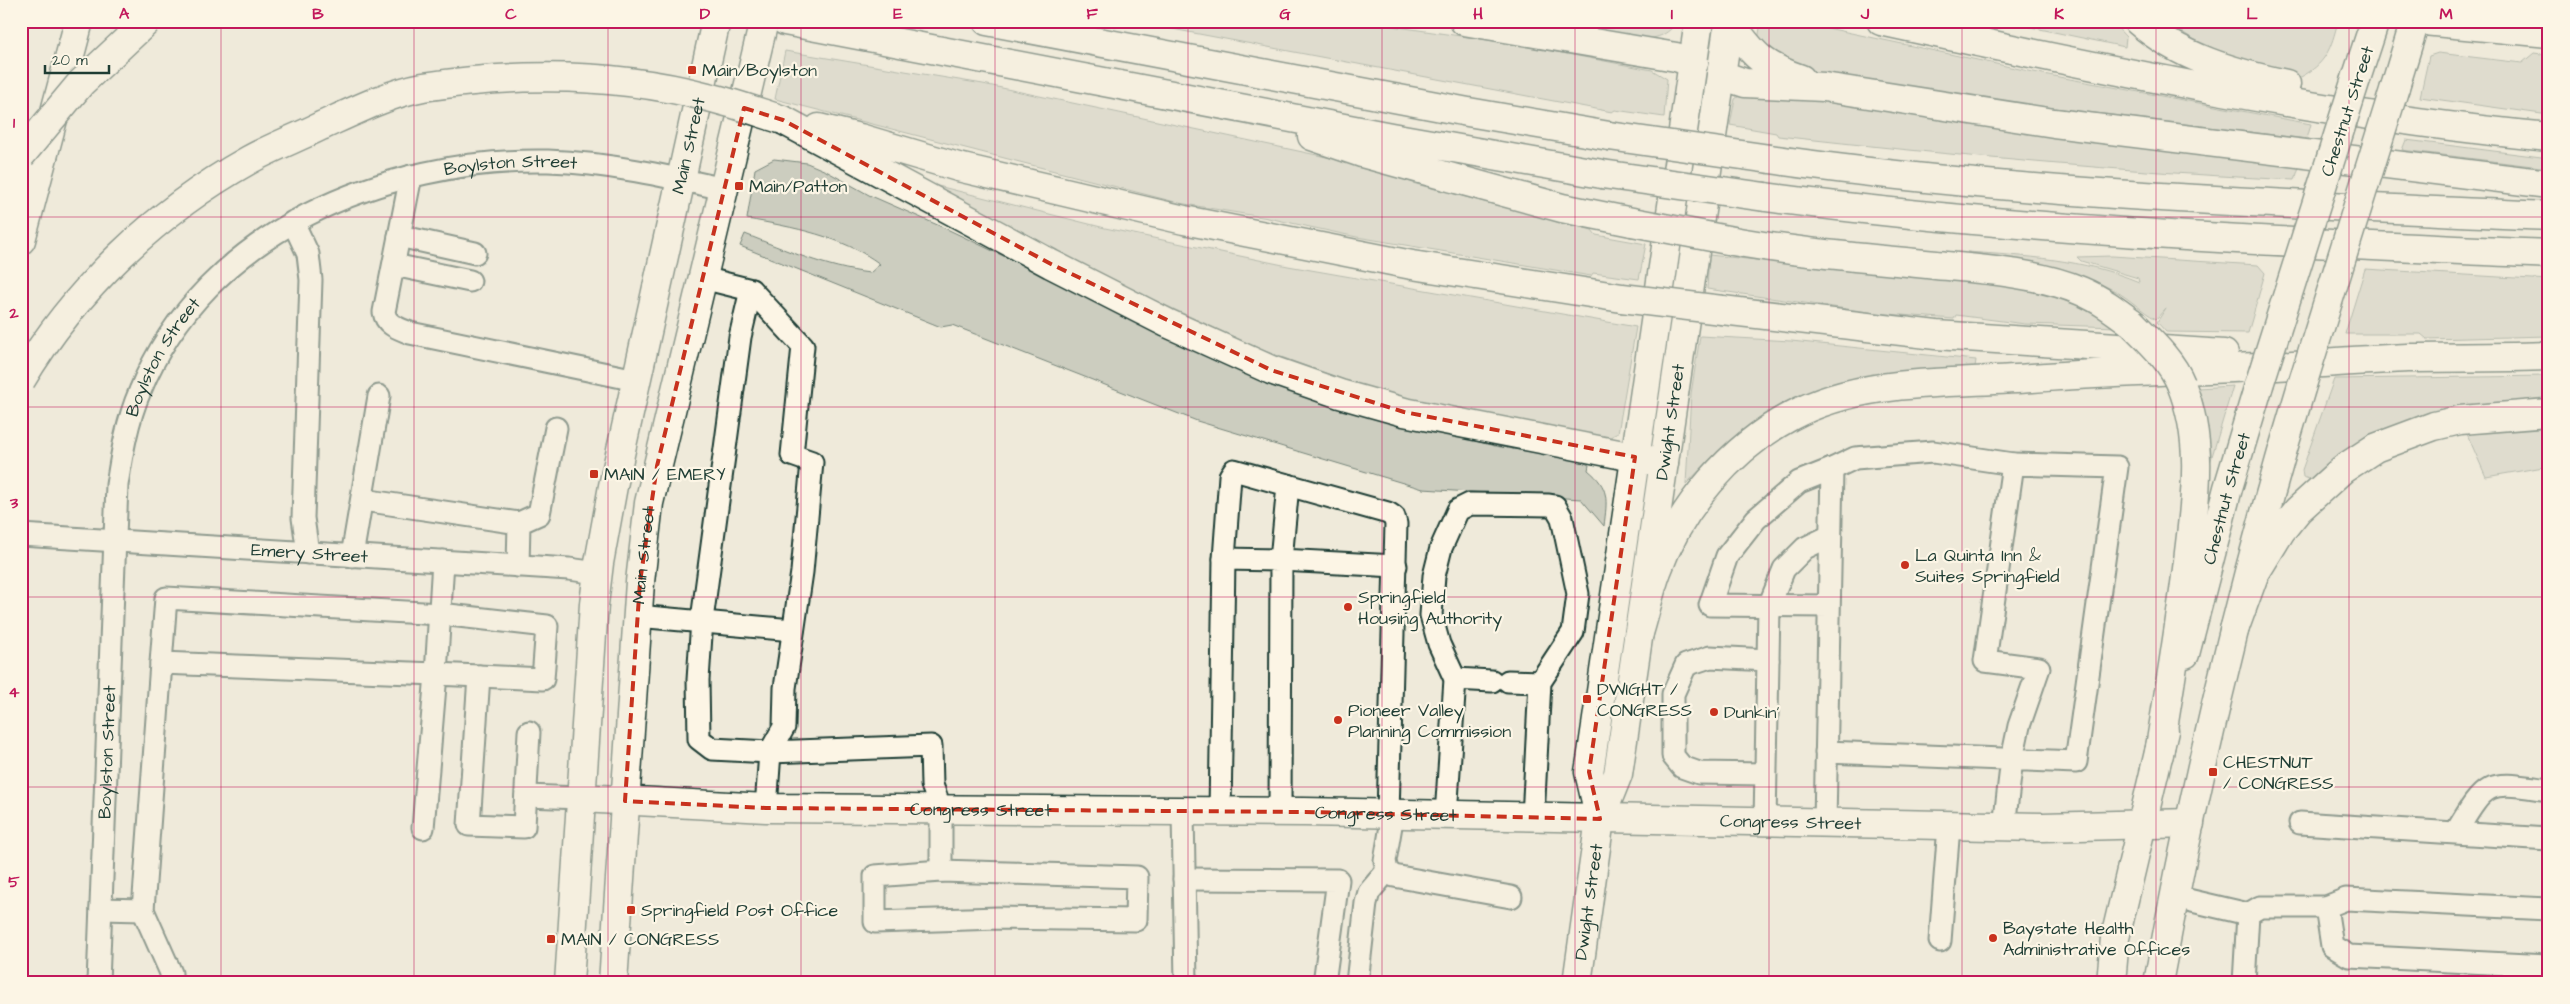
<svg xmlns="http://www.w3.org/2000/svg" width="2570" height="1004" font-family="'Architects Daughter',sans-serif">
	<rect width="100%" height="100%" fill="#efeada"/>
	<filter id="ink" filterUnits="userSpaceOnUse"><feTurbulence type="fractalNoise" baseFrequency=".02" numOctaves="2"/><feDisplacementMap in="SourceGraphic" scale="10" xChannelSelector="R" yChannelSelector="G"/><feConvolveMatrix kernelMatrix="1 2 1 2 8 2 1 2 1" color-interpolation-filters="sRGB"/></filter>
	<g filter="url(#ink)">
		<path fill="#cccdbf" stroke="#76857a" d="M1130 21H1356L1509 43 1652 70 1667 79 1664 117 1615 110 1612 112Z
			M1531 21H1677C1668 36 1655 39 1640 39Z
			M1761 21 1802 25 1804 23 2043 74 2311 124 2307 139 1868 85 1820 76 1789 65 1758 41Z
			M2002 21H2111L2126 37 2125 47Z
			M2167 21H2338C2331 49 2326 64 2299 78 2251 67 2206 52 2167 21Z
			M785 51 983 84 1359 164 1416 184 1592 230 1596 235 1646 244 1639 279 1593 273 1591 276 1357 237 1268 218 1179 203 775 99Z
			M2438 53 2522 63 2534 53 2549 55V115L2420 97 2429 56Z
			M1745 92 2301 160 2295 180C2122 172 1950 155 1778 136L1776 133 1730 125 1735 99Z
			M2406 140 2549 158V168L2402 150Z
			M774 159 807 163 826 171 869 195 949 230 1177 339 1432 430 1495 446 1576 459 1589 465 1588 470C1610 488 1607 500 1604 526L1581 499 1423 489 1197 421 952 325 941 327 740 246 745 234C786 250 826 268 870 273L880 264C842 236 793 227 747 219L755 169Z
			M934 185 1105 228 1288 266 1636 327 1618 433 1608 438 1440 408 1344 380 1265 351 1180 312 1071 262 932 191Z
			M1967 252C2025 256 2084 259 2139 282L2138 278 2081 261 2077 257 2112 256 2258 265 2265 273 2248 333 2166 332 2157 322 2166 308 2156 319C2141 311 2129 298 2115 291 2068 266 2018 260 1967 252Z
			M1709 255 2040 290 2092 309 2117 327 2025 324 1956 315 1954 319 1875 313 1707 289Z
			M2365 269 2549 280V336L2427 339 2421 334H2345Z
			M1700 336 1791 341 1976 360 1975 367C1937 371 1900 377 1862 383 1835 388 1803 392 1778 406 1743 426 1714 455 1686 484L1691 394Z
			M2549 376V397L2468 408 2315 481 2303 477 2302 470 2334 379Z
			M2233 386 2210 463H2207L2203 403 2197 388Z
			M2549 423V466L2486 477 2467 434Z"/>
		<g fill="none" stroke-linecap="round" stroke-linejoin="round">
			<g stroke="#1f3d34" stroke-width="25">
				<g id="minor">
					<path d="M411 176 384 312C386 325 398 328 410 333L636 380"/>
					<path d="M293 222 308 254 311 280 303 518 308 553"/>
					<path d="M399 236 475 253"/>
					<path d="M394 265 470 281"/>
					<path d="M703 278 751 290 803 346 792 455 812 462 802 572 785 688 784 727 770 752 766 808"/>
					<path d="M751 290 740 337 702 620 698 680 699 739 712 749 770 752 931 746 932 785 941 810V871"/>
					<path d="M1832 469 1855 458 1933 452 2013 464"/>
					<path d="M1288 485 1281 560 1396 566"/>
					<path d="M363 500 519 523"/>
					<path id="s1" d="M21 535 569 569 597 573"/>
					<path d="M352 556 379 396"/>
					<path d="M1224 559 1230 476 1234 470 1388 513 1394 517 1396 524 1388 814"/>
					<path d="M518 566 519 523 539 514 556 428"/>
					<path d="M637 616 793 630"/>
					<path d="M161 663 166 598 440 614 547 626 543 679 436 674 423 828"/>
					<path d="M479 676 469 825 524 827 529 732"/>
					<path d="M1455 679 1492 681"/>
					<path d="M1508 681 1540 682"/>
					<path d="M1826 752 2076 762 2117 467 2013 464 1985 661 2039 668 2019 726 2012 759 2004 827"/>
					<path d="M1765 774 1699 773 1682 767 1673 756V694L1686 665 1710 657 1768 660"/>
					<path d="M526 796 581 798"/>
					<path d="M1183 812 1186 983"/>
					<path d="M1220 812 1224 559 1281 560 1280 812"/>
					<path d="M1393 814 1385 861 1387 871 1394 876 1511 897"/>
					<path d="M1446 816 1455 679 1439 644 1431 615 1434 576 1441 548 1458 510 1470 504 1549 505 1555 506 1562 518 1578 594 1573 632 1540 682 1533 818"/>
					<path d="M1765 822 1769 606 1784 569 1805 548 1830 536"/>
					<path d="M1825 823 1832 469 1799 482 1756 519 1727 556 1710 605 1829 606"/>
					<path d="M2300 823 2549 839"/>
					<path d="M2456 832C2488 778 2488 782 2549 790"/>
					<path d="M941 871 1137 877 1136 920 998 918 875 922V876Z"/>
					<path d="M1184 879 1338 880 1324 983"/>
					<path d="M2175 897 2248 914"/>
					<path d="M2326 907 2332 946 2349 956 2549 966"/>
					<path d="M101 909 143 910"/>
					<path d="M1940 941 1949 826"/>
					<path id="s2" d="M98 983 117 485C122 453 127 421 140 391 205 231 385 158 548 161 608 163 666 176 724 189"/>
					<path d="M171 983V973L143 910 161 663 436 674 443 561"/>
					<path d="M1357 983 1366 903 1369 892 1387 871"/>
					<path d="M2244 983 2248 914 2260 907H2326L2346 899 2549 909"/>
				</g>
			</g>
			<g stroke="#1f3d34" stroke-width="31">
				<g id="major">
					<path d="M2424 21 2549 33"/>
					<path d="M2356 79 2375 21"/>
					<path d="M2395 87 2415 21"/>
					<path d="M21 240 79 21"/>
					<path id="s3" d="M2185 654 2228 488 2259 385"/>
					<path id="s4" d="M581 798 766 808 1305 812 2043 827 2190 823"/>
					<path d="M1600 819 1589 772 1591 760 1699 21"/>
					<path id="s5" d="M569 983 594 604 599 563 613 486 716 21"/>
					<path id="s6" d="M613 983 640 582 649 503 764 21"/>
					<path id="s7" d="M1577 983 1600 819 1618 774 1729 21"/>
					<path d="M2111 983 2115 938 2164 731"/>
					<path d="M2158 983C2195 781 2242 582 2302 385"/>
				</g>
			</g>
			<g stroke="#1f3d34" stroke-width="31">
				<path id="highway" d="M785 21 1391 137 1602 174
					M987 21 1468 112 1609 136
					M1464 21 1676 57 1694 63
					M1729 21C1753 54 1762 66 1801 79
					M1881 21C2101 69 2324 116 2549 137
					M2138 21C2179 57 2234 73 2286 84
					M1721 75 1745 83 1824 87 2054 123 2549 184
					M783 120 1051 264 1167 323 1271 370 1340 394 1404 412 1664 463
					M819 128 860 138 958 167 1184 220 1412 265 1622 298
					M1312 136 1362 153 1562 208 1632 222
					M1770 159C2028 196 2289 204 2549 216
					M1765 197C2025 232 2287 242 2549 254
					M1733 241C1800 253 1868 258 1936 265 1981 269 2040 273 2081 291 2100 299 2116 311 2132 323
					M1722 310 1936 335 2224 354
					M2234 630 2254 575 2281 531 2298 510 2343 469 2375 448 2434 426 2460 420 2549 413
					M1638 636C1645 615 1649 592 1657 571 1680 507 1731 448 1791 416 1864 377 1953 384 2032 378 2114 372 2196 370 2277 366 2321 363 2364 360 2408 358 2455 357 2502 358 2549 356
					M2159 754C2169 690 2180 626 2188 561 2195 500 2205 443 2181 384"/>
			</g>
			<use href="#minor" stroke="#fcf5e5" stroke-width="21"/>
			<use href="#major" stroke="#fcf5e5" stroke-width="28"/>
			<use href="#highway" stroke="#fcf5e5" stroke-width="28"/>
			<g stroke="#1f3d34" stroke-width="31" stroke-linecap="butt">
				<path id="major-bridge" d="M2259 385 2356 79
					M2302 385 2395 87"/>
			</g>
			<g stroke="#1f3d34" stroke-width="31" stroke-linecap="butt">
				<path id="highway-bridge" d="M1609 136 1770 159
					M21 155 81 83 147 21
					M1602 174 1765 197
					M1632 222 1733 241
					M1622 298 1722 310
					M2132 323C2150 341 2172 361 2181 384
					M21 380C76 288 156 212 249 160 272 147 297 138 321 126 352 112 390 93 423 87 516 73 616 73 708 97 733 103 758 112 783 120"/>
			</g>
			<use href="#major-bridge" stroke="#fcf5e5" stroke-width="28"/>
			<use href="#highway-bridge" stroke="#fcf5e5" stroke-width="28"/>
		</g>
	</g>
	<path d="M0 0H2570V1004H0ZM744 108 783 120 1051 264 1271 370 1404 412 1635 457 1589 772 1600 819 1305 812 766 808 625 801 640 582 657 466Z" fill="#efeada" fill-opacity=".55" fill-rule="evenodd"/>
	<path fill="none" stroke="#c8321e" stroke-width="4" stroke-dasharray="10 6" stroke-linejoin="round" d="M744 108 783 120 1051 264 1271 370 1404 412 1635 457 1589 772 1600 819 1305 812 766 808 625 801 640 582 657 466Z"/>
	<path fill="none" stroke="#c2185b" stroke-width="1" stroke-opacity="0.55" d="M221 21V983M414 21V983M608 21V983M801 21V983M995 21V983M1188 21V983M1382 21V983M1575 21V983M1769 21V983M1962 21V983M2156 21V983M2349 21V983M21 217H2549M21 407H2549M21 597H2549M21 787H2549"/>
	<g fill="#c8321e" stroke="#fcf5e5" stroke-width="2">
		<rect x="687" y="65" width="10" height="10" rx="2.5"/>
		<rect x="734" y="181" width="10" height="10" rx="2.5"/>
		<rect x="589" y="469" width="10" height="10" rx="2.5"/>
		<circle cx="1905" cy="565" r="5"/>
		<circle cx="1348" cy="607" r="5"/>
		<rect x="1582" y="694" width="10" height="10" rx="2.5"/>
		<circle cx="1714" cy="712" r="5"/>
		<circle cx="1338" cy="720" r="5"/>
		<rect x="2208" y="767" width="10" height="10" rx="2.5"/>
		<rect x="626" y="905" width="10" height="10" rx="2.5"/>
		<circle cx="1993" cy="938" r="5"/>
		<rect x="546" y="934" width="10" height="10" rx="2.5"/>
	</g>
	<g text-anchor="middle" stroke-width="4.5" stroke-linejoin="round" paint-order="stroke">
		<g font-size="18" fill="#1f3d34" stroke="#fcf5e5" text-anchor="start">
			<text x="702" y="76">Main/Boylston</text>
			<text x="749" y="192">Main/Patton</text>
			<text x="604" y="480">MAIN / EMERY</text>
			<text x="1915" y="561">La Quinta Inn &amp;<tspan x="1915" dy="21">Suites Springfield</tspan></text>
			<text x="1358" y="603">Springfield<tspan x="1358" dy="21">Housing Authority</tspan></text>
			<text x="1597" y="695">DWIGHT /<tspan x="1597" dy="21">CONGRESS</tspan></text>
			<text x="1348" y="716">Pioneer Valley<tspan x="1348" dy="21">Planning Commission</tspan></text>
			<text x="1724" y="718">Dunkin'</text>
			<text x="2223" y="768">CHESTNUT<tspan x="2223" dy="21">/ CONGRESS</tspan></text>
			<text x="641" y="916">Springfield Post Office</text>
			<text x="2003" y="934">Baystate Health<tspan x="2003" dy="21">Administrative Offices</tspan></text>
			<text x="561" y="945">MAIN / CONGRESS</text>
		</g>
		<g font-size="18" fill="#1f3d34" stroke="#fcf5e5">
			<text transform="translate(2347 111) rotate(-72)" y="6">Chestnut Street</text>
			<text dy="6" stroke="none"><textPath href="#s5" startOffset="848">Main Street</textPath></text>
			<text dy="6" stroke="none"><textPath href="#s2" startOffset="1055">Boylston Street</textPath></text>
			<text dy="6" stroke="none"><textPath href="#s2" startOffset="636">Boylston Street</textPath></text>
			<text dy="6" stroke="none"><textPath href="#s7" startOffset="570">Dwight Street</textPath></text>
			<text dy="6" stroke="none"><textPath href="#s3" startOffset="161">Chestnut Street</textPath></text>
			<text dy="6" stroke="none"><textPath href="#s1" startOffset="289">Emery Street</textPath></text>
			<text dy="6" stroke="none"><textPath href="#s6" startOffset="429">Main Street</textPath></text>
			<text dy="6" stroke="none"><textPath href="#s2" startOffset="231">Boylston Street</textPath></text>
			<text dy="6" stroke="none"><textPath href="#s4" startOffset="400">Congress Street</textPath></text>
			<text dy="6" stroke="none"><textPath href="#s4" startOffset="805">Congress Street</textPath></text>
			<text dy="6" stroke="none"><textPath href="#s4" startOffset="1210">Congress Street</textPath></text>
			<text dy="6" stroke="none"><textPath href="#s7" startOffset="82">Dwight Street</textPath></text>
		</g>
	</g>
	<rect width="2570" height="1004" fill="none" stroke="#fcf5e5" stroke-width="55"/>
	<path d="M45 65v8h64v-8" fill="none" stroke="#1f3d34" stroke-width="2.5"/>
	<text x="52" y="65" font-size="15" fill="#1f3d34" stroke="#fcf5e5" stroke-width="4" paint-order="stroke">20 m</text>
	<rect x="28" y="28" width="2514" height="948" fill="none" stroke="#c2185b" stroke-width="2"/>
	<g font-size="16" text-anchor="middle" font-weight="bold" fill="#c2185b">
		<text x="124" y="19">A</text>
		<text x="318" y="19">B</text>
		<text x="511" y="19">C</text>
		<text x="705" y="19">D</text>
		<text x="898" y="19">E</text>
		<text x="1092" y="19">F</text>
		<text x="1285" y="19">G</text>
		<text x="1478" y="19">H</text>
		<text x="1672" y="19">I</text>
		<text x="1865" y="19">J</text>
		<text x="2059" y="19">K</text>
		<text x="2252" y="19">L</text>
		<text x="2446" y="19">M</text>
		<text x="14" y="128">1</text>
		<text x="14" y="318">2</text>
		<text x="14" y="508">3</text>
		<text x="14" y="697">4</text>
		<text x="14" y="887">5</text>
	</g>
</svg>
